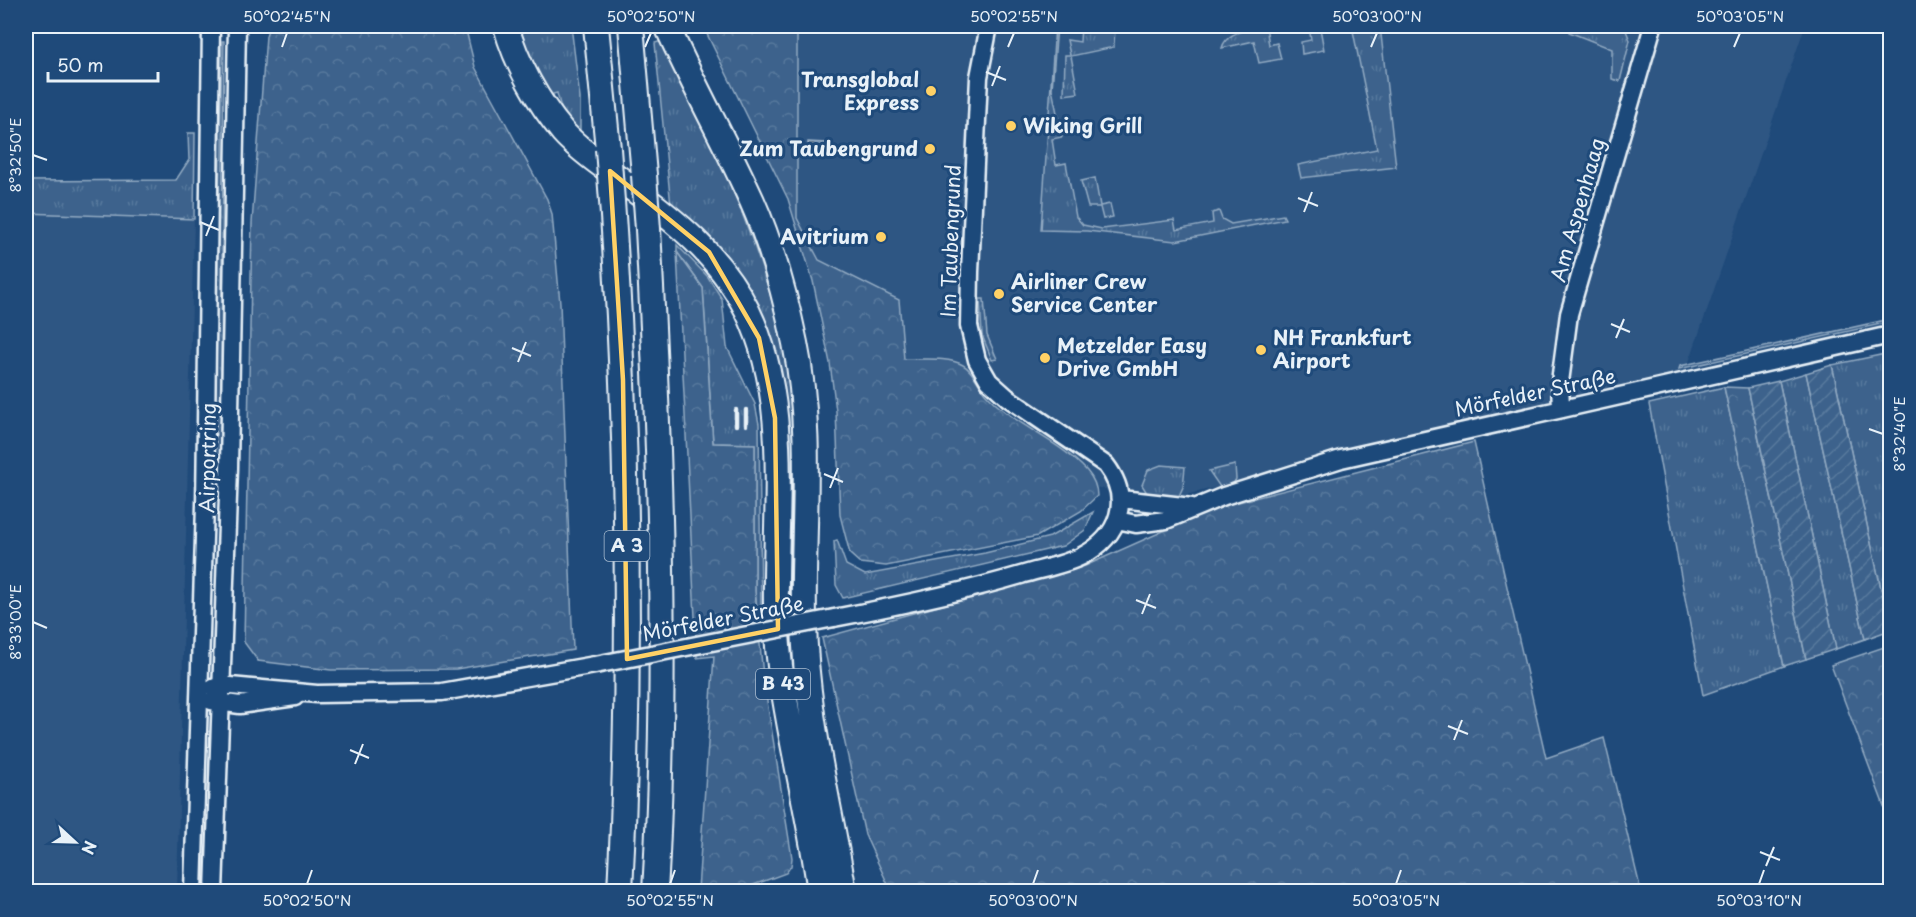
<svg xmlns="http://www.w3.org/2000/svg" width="1916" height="917" font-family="'Playpen Sans',sans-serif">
	<defs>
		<pattern id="grass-tufts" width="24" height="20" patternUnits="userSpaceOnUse" patternTransform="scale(1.5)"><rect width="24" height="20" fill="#3c628c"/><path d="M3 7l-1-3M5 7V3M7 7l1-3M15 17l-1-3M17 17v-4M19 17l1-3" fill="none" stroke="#58799d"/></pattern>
		<pattern id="forest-crowns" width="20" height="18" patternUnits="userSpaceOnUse" patternTransform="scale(1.5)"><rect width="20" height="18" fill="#3c628c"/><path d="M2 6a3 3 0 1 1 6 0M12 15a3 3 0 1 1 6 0" fill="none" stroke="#58799d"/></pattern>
		<pattern id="garden-furrows" width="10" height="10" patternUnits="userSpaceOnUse" patternTransform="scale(1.5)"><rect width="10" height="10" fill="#3c628c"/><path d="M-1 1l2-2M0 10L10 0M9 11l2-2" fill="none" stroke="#58799d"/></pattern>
		<pattern id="water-ripples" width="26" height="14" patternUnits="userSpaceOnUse" patternTransform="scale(1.5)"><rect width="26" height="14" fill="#6685a7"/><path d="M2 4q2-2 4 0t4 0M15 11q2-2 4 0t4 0" fill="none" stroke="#596d82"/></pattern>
	</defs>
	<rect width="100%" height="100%" fill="#1f4a7a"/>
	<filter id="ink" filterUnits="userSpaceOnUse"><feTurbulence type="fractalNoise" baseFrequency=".0167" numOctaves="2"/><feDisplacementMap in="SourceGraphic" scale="12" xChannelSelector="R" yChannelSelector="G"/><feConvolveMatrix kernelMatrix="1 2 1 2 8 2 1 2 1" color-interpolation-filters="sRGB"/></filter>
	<g filter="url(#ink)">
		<path fill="#2e5683" d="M797 26H1805L1686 371 1165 500 1094 487 1070 462 985 392 882 384 821 273 797 218Z
			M26 213 194 219 177 891 26 892Z"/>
		<path fill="url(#grass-tufts)" stroke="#92aac2" stroke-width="1.5" d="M515 26H571L580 98V134L563 116 557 93 553 94 557 110 545 94Z
			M1055 26H1057L1052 89 1062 137 1052 139 1056 165 1066 163 1076 217 1083 225 1102 229 1174 220 1176 230 1213 223 1212 213 1219 211 1222 219 1231 224 1283 215 1285 219 1175 241 1087 231 1041 230Z
			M1081 26H1115L1114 47 1071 56 1078 93 1064 95 1065 55H1070L1067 40 1080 42Z
			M1259 26H1266L1269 45 1277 43 1281 59 1259 63 1254 41 1222 48C1226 32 1246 31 1259 26Z
			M1309 26H1332L1320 28 1324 50 1302 54 1301 42 1311 40Z
			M1352 26H1380L1396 167 1301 178 1298 165 1377 149Z
			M1569 26H1624L1630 40 1620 81 1612 79V49L1569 32Z
			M222 41H224L220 495 214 479Z
			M662 41C721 159 778 274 793 406 800 471 794 537 794 602L787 603 778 365 671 206 655 43Z
			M188 133H195L194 219 26 213V181L176 180 189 160Z
			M1095 178 1100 206 1110 204 1113 217 1103 219 1100 207H1088L1081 181Z
			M677 245 708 277 722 299 727 347 755 404 759 424 761 608H757L755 591V444L713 443 703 288 677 252Z
			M980 299H984L987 335 997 359 992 360 982 335Z
			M1890 319V322L1679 369 1680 366Z
			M1890 353V630L1832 365Z
			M1806 373 1865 639 1836 649 1779 381Z
			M1724 387 1784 666 1703 695 1649 404Z
			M1161 465 1185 467 1183 487 1178 498 1147 493 1142 485 1148 470Z
			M1235 465 1236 479 1233 484 1220 487 1209 471Z
			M1093 512 1085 530 1063 546 843 598 836 585 834 541 837 540 846 565 865 575 985 553 1050 537Z
			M213 731 206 891 200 892 204 732Z"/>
		<path fill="url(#forest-crowns)" stroke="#92aac2" stroke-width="1.5" d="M269 26H465L475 67 547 199 552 214 560 303 573 650 456 669 331 670 258 661 244 642 252 223 266 36Z
			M703 26H797V218L819 260 899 300 904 359C921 360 947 356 963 365 973 370 978 385 985 393 1014 426 1059 440 1087 471 1093 478 1097 487 1097 496L1081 511 1038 536 886 566 860 563 850 554 840 515 836 411 830 363 813 281 788 199Z
			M677 252 703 288 713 443 755 444V591L763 676 792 858 791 866 786 873 737 891 698 890 714 656 697 658Z
			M1724 387 1748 388 1806 659 1784 666Z
			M1474 442 1546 758 1604 738 1641 891H891L865 835 822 638 1085 566 1215 508Z
			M1890 645V822L1831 665Z"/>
		<path fill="url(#garden-furrows)" stroke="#92aac2" stroke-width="1.5" d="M1832 365 1890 630 1865 639 1806 373Z
			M1779 381 1836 649 1806 659 1748 388Z"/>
		<path fill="url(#water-ripples)" stroke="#9ab0c7" stroke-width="1.5" d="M808 142 826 143 825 157H808Z"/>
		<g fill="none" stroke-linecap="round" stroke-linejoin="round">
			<g stroke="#e8f1f8" stroke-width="21">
				<path id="minor" d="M1561 409 1560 382 1569 314 1653 26
					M1121 499 1192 507
					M1117 520 1136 524 1166 520 1224 496 1341 459 1890 335
					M834 618C897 606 960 593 1021 575 1041 569 1064 565 1082 556 1120 536 1132 499 1106 465L1008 398 989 381 977 360 969 326 970 272 979 77 989 26
					M213 688 220 685 317 694 442 692 595 665
					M211 701 240 705 295 697
					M193 892 205 505 211 26
					M214 892 229 468 237 26"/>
			</g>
			<g stroke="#e8f1f8" stroke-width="28">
				<path id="highway" d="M506 26C516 63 538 102 563 132 578 149 598 162 616 176 667 215 717 250 747 310 800 418 765 550 780 666 790 742 810 816 820 892
					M596 26 608 149
					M631 26 644 175
					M667 26C693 85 725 141 752 201 772 246 785 295 795 343 814 434 802 527 804 619 805 711 829 801 844 892
					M612 201C628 431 632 661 620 892
					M648 229C660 450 668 670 655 892"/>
			</g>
			<use href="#minor" stroke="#1f4a7a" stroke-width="16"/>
			<use href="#highway" stroke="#1f4a7a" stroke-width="24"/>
			<path stroke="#e8f1f8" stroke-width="4.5" d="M736 410V425
				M746 410V425"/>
			<g stroke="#e8f1f8" stroke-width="21" stroke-linecap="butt">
				<path id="minor-bridge" d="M595 665 834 618"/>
			</g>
			<g stroke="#e8f1f8" stroke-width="28" stroke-linecap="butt">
				<path id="highway-bridge" d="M608 149 612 201
					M644 175 648 229"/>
			</g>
			<use href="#minor-bridge" stroke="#1f4a7a" stroke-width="16"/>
			<use href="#highway-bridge" stroke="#1f4a7a" stroke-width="24"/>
		</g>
	</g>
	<path fill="none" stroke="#ffd166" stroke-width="4.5" stroke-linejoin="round" d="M610 171 709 252 759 338 775 418 778 629 627 659 623 380Z"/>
	<path fill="none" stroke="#e8f1f8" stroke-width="2" d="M282 47 287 33M645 47 651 33M1008 47 1014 33M1371 47 1377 33M1734 47 1740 33M986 72 1006 80M992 86 1000 66M33 155 47 160M1298 198 1318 206M1304 212 1312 192M200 222 219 230M206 236 214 216M1611 324 1630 332M1616 338 1624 319M512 348 531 356M518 362 526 342M1869 429 1883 434M824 474 843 482M830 488 838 468M1136 600 1156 608M1142 614 1150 594M33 622 47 628M1448 726 1468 734M1454 740 1462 720M350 750 369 758M355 764 363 744M1760 852 1780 860M1766 866 1774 847M307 884 312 870M670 884 675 870M1033 884 1038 870M1396 884 1401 870M1759 884 1764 870"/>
	<g fill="#ffd166" stroke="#1f4a7a" stroke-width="2">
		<circle cx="931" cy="91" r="6"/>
		<circle cx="1011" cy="126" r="6"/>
		<circle cx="930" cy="149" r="6"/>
		<circle cx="881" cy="237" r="6"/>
		<circle cx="999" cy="294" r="6"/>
		<circle cx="1261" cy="350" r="6"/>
		<circle cx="1045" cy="358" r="6"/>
	</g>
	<g text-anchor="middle" stroke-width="6" stroke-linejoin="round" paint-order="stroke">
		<g fill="#1f4a7a" stroke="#acbfd2" stroke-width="1.5">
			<rect x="604.5" y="531" width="45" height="30" rx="4.5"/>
			<rect x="756" y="669" width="54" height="30" rx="4.5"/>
		</g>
		<g font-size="18" font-weight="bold" fill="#e8f1f8">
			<text x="627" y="552">A 3</text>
			<text x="783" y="690">B 43</text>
		</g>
		<g font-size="20" font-weight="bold" fill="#e8f1f8" stroke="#1f4a7a" text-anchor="start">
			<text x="919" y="87" text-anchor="end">Transglobal<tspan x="919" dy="23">Express</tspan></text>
			<text x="1023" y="133">Wiking Grill</text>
			<text x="918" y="156" text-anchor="end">Zum Taubengrund</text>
			<text x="869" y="244" text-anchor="end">Avitrium</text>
			<text x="1011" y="289">Airliner Crew<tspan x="1011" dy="23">Service Center</tspan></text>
			<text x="1273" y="345">NH Frankfurt<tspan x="1273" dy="23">Airport</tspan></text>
			<text x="1057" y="353">Metzelder Easy<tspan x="1057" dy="23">Drive GmbH</tspan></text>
		</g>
		<g font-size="20" fill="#e8f1f8" stroke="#1f4a7a">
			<text transform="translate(1578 210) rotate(-74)" y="7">Am Aspenhaag</text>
			<text transform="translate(951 241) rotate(-88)" y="7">Im Taubengrund</text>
			<text transform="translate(1535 393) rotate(-12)" y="7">Mörfelder Straße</text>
			<text transform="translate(208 458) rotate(-89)" y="7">Airportring</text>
			<text transform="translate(723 619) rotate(-11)" y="7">Mörfelder Straße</text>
		</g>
	</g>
	<rect width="1916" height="917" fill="none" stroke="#1f4a7a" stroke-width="66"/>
	<g transform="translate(75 842) rotate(112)" stroke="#1f4a7a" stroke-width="4.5" paint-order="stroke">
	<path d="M0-4.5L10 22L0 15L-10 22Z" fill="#e8f1f8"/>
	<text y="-9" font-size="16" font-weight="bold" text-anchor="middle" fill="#e8f1f8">N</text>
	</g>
	<path d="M48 72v9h110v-9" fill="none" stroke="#e8f1f8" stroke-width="3"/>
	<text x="57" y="72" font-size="18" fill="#e8f1f8" stroke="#1f4a7a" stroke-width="4.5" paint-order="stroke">50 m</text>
	<rect x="33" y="33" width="1850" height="851" fill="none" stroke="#e8f1f8" stroke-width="2"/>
	<g font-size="15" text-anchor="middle" fill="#e8f1f8">
		<text x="287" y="22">50°02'45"N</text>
		<text x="651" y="22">50°02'50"N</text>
		<text x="1014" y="22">50°02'55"N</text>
		<text x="1377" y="22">50°03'00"N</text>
		<text x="1740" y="22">50°03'05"N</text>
		<text transform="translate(16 155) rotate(-90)" y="5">8°32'50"E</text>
		<text transform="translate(1900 434) rotate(-90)" y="5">8°32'40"E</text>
		<text transform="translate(16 622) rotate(-90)" y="5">8°33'00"E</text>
		<text x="307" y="906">50°02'50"N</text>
		<text x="670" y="906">50°02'55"N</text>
		<text x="1033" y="906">50°03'00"N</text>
		<text x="1396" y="906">50°03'05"N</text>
		<text x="1759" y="906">50°03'10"N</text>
	</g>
</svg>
